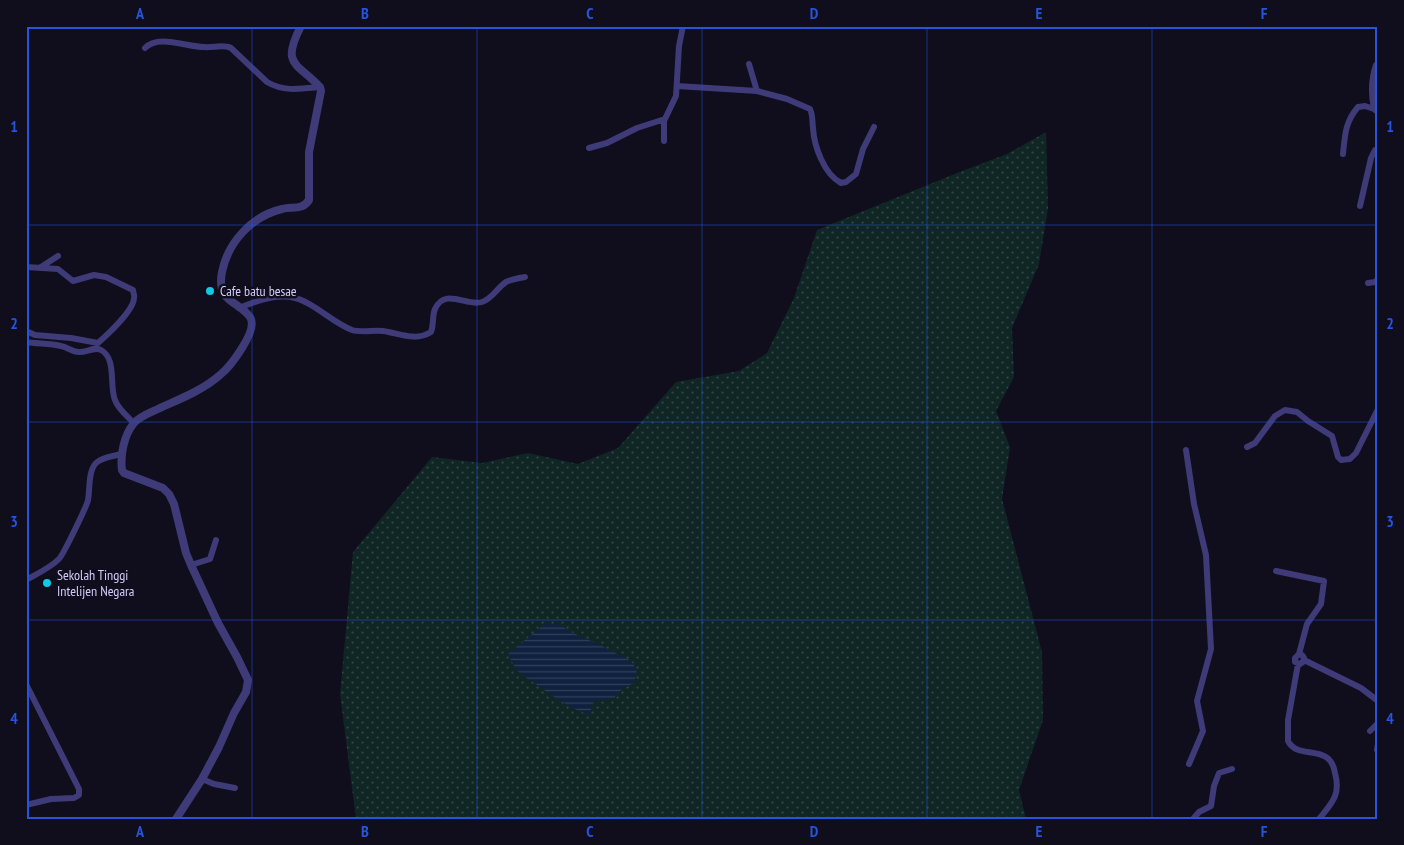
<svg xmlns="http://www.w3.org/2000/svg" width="1404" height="845" font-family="'PT Sans Narrow',sans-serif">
	<defs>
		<pattern id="grass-dots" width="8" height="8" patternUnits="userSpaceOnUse" patternTransform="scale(1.25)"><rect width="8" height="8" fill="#102625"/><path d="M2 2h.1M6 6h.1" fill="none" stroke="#324446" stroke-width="1.8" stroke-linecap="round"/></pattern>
		<pattern id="water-rules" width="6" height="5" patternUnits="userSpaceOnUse" patternTransform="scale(1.25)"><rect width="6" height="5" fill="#0f213e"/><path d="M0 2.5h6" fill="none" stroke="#31405b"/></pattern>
	</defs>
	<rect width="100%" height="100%" fill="#100d1c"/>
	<path fill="url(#grass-dots)" d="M1046 132 1048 208 1039 264 1012 328 1014 377 996 411 1010 447 1002 499 1042 652 1043 720 1019 790 1026 819H356L340 694 353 552 432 457 482 463 528 453 578 464 618 448 676 382 739 371 767 353 794 298 817 230 957 173 1007 154Z"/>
	<path fill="url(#water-rules)" d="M546 623 560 625 571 632 604 647 631 661 637 670 634 683 622 689 614 698 594 701 589 715 575 709 557 699 516 670 508 654Z"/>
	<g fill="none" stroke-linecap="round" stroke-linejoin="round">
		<path stroke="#3e3b78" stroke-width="6" d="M145 48C158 34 187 47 204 47 213 48 223 44 231 48L267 82C284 92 300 89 320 87
			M1376 65C1371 79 1371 94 1374 109L1378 112
			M677 86 757 91 749 64
			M757 91 787 99 810 109C813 115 812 121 813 128 814 146 824 174 841 183L846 182 856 174 863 149 874 127
			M664 141V121L676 96 679 46 683 26
			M589 148 607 143 637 128 665 119
			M1343 154C1345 135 1345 122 1358 107L1365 106 1374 109
			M1360 206 1371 158 1375 150 1378 149
			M26 267 58 269 73 281 94 275 106 277 133 290C133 292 135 296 134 298 134 310 107 335 98 343L71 338 35 335 26 331
			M41 267 58 256
			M1368 283 1375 282 1378 279
			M239 308C256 301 273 295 291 297 313 301 331 322 352 330 361 333 373 330 383 331 399 333 415 342 431 332 434 324 432 316 435 309 445 287 467 307 482 302 492 299 497 288 506 282 512 279 519 278 525 277
			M26 342C38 344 50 343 61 346 67 347 72 352 79 352 85 353 95 346 101 350 117 359 109 385 115 400 118 409 127 416 134 423
			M1247 447 1255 443 1275 416 1285 410 1297 412 1308 421 1332 436 1338 457 1341 460 1350 459 1356 453 1378 409
			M1186 450 1194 504 1206 555 1211 649 1197 701 1203 731 1189 764
			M191 565 210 559 216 540
			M1276 571 1324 581 1321 604 1307 624 1299 654 1295 658V662L1300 664 1303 662 1304 658 1302 655 1299 654
			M26 580C37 574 50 568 59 559 63 555 87 506 88 500 90 490 88 471 96 463 102 457 114 456 122 454
			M1304 660 1361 688 1378 701
			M1298 664 1288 720V741C1296 756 1313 749 1326 757 1331 760 1334 767 1335 773 1341 795 1332 803 1319 819
			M26 684 79 789V795L74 798 51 799 26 805
			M1370 731 1378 723
			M1377 750 1378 744
			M202 779 214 784 235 788
			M1193 819 1199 812 1211 806 1214 786 1219 773 1232 769"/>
		<path stroke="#3e3b78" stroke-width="8" d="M176 819 202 779 219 747 234 713 246 692 248 680 237 657 218 623 191 565 186 553 174 504 169 494 163 488 124 473 122 470C120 455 124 435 134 423 140 416 152 412 160 408 180 399 203 390 220 375 230 367 259 330 250 317 238 300 216 303 222 272 228 242 252 216 282 209 292 206 302 211 309 200V152L321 91 320 87C296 62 281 65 301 26"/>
	</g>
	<path fill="none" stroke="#2654da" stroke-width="1" stroke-opacity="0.55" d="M252 26V819M477 26V819M702 26V819M927 26V819M1152 26V819M26 225H1378M26 422H1378M26 620H1378"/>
	<g fill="#10cae3" stroke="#100d1c" stroke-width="2">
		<circle cx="210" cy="291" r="5"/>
		<circle cx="47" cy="583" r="5"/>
	</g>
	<g text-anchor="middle" stroke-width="5" stroke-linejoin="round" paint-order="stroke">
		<g font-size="14" fill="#d2ccfb" stroke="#100d1c" text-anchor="start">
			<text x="220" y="296">Cafe batu besae</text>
			<text x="57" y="580">Sekolah Tinggi<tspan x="57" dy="16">Intelijen Negara</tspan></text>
		</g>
	</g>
	<rect width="1404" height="845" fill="none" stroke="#100d1c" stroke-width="55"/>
	<rect x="28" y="28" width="1348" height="790" fill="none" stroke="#2654da" stroke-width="2"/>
	<g font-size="16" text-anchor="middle" font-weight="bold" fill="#2654da">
		<text x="140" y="19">A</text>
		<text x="365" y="19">B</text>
		<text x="590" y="19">C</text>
		<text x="814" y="19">D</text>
		<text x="1039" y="19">E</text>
		<text x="1264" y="19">F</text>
		<text x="14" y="132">1</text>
		<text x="1390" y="132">1</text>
		<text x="14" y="329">2</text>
		<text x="1390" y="329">2</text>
		<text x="14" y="527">3</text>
		<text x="1390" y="527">3</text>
		<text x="14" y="724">4</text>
		<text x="1390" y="724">4</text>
		<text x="140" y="837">A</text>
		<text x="365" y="837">B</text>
		<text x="590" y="837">C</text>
		<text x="814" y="837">D</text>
		<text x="1039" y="837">E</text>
		<text x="1264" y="837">F</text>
	</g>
</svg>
